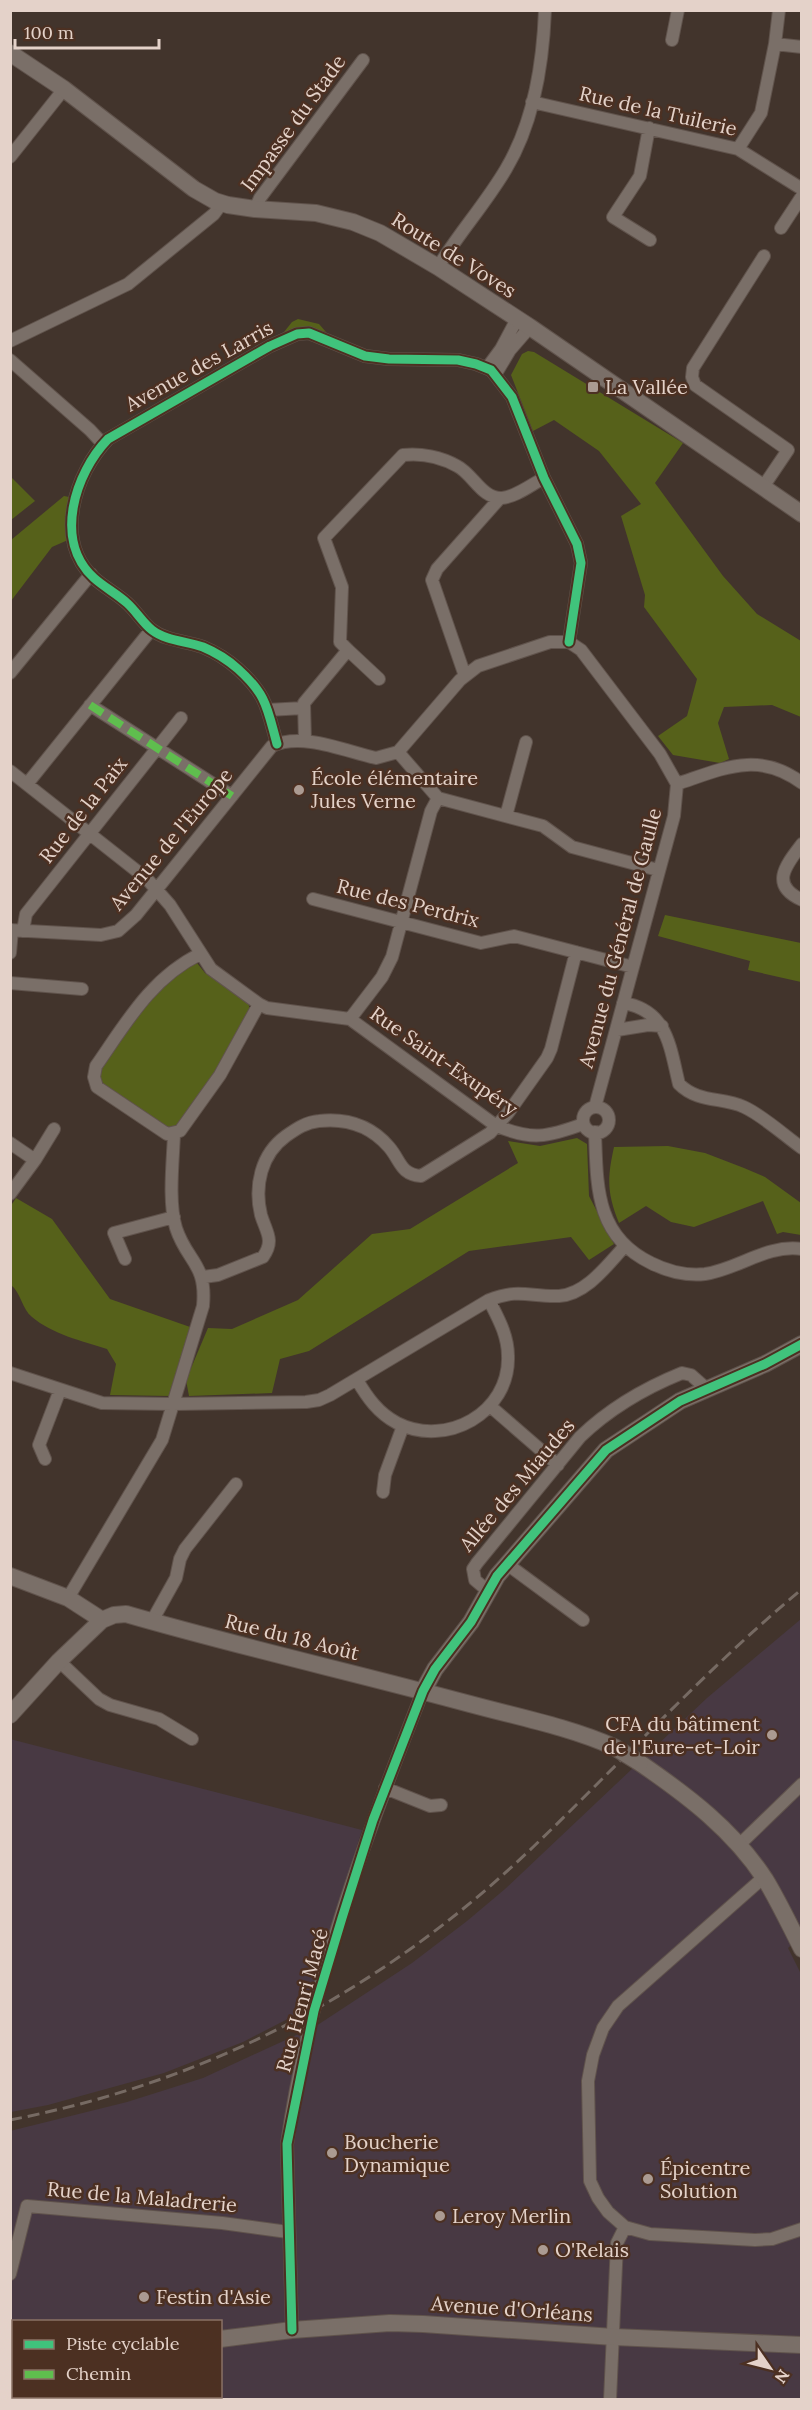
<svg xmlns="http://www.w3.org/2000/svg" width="812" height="2410" font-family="Lora,serif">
	<rect width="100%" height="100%" fill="#42342c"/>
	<path fill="#483943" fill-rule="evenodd" d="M801 1619 802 1935 788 1948 802 1976 801 2399H11L10 2131 127 2102 203 2078 316 2026 412 1963 467 1921 505 1889 707 1698ZM14 2322H220V2396H14Z
		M10 1739 362 1830 307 2009 243 2042 164 2073 48 2105 11 2112Z"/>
	<path fill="#56611a" d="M298 319 319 324 326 332 311 328 284 332 292 322Z
		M528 351 534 352 683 443 655 483 723 576 757 614 801 641V717L772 705 724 707 718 723 729 759 720 763 673 755 658 736 687 716 697 679 644 607 645 595 621 516 641 504 599 451 554 420 533 431 511 375 522 354Z
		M10 476 35 501 11 520H10Z
		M64 496 69 497 66 517 68 540 52 547 11 601V540Z
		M665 915 801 943V982L748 970 750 961 658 936Z
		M197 963 205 973 248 1001 250 1011 218 1069 177 1127 167 1128 105 1088 99 1075 104 1064 149 999 178 970Z
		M577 1138 587 1144 589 1196 614 1244 589 1260 571 1237 469 1251 309 1351 280 1359 272 1393 189 1396 186 1380 208 1328 232 1329 298 1300 372 1234 410 1229 518 1163 508 1141 540 1146Z
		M668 1146 705 1153 744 1168 765 1177 801 1203V1235L783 1232 777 1234 763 1201 694 1227 671 1222 646 1206 619 1223C607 1193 607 1179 614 1147Z
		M16 1198 52 1219 110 1299 193 1328 172 1396 110 1395 116 1364 107 1349C82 1341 52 1334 32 1317 22 1309 21 1293 11 1285L10 1207Z"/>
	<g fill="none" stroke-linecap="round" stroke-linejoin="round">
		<g stroke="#60534c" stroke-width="14">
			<path id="street" d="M672 40 678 10
				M775 44 802 47
				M532 102 738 149 802 189
				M649 128 640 176 613 217 650 240
				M738 149 761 113 775 44 779 10
				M10 157 64 89
				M255 209 260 198 363 60
				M781 228 802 196
				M438 267C459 233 486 203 506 169 534 122 543 64 545 10
				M10 341 128 284 214 214 222 203
				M10 360 90 430 103 444
				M487 368 501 349 517 319
				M495 375 510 350 530 327
				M763 487 788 450 695 385 692 377 693 368 764 256
				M569 642 581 650 660 754 677 784 674 816 595 1107
				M348 650 379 679
				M10 673 91 574
				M465 676 432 580 437 569 500 498
				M90 705 232 796
				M268 710 303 708
				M305 741 304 703 348 650 340 642 342 587 324 538 403 455C421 453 441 457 457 466 473 474 482 499 502 498 516 497 532 484 544 478
				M277 744C267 708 267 695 238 669 229 661 215 652 203 647 187 641 166 641 152 630 143 623 136 611 127 603 117 594 104 587 94 578 53 541 75 473 108 439L270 346 297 334 309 333 365 356 389 359 458 360 476 364 491 370 495 375 512 397 544 478 577 544 581 563 569 642
				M398 752 438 798 543 826 572 847 658 870
				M10 771 147 879 170 905 211 969 259 1004 267 1008 350 1019 495 1125C531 1141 548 1137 583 1124
				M27 784 151 630
				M677 784C722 769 758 750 802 783
				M506 816 526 742
				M802 844C786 865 769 885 802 900
				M313 899 481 943 514 936 633 967
				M10 930 101 935 118 931 136 915 272 746C302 732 345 751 376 758L398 752 460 680 478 666 550 642H569
				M23 931 26 914 181 718
				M10 953 12 930
				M200 954C151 978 126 1023 96 1066L94 1077 97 1087 167 1134 180 1131 220 1075 259 1004
				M10 983 82 989
				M623 1003C668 1010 670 1048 679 1084 698 1103 722 1097 744 1107 762 1115 785 1136 802 1148
				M350 1019 382 977 392 957 431 811 438 798
				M617 1030 648 1025 662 1026
				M583 1120a13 13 0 1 1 26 0a13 13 0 1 1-26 0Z
				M595 1132C597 1186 595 1236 651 1263 667 1271 686 1276 705 1274 739 1269 766 1244 802 1249
				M10 1143 35 1160 10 1194
				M35 1160 54 1129
				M125 1259 114 1233 174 1217
				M203 1277 218 1275 263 1257C275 1240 266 1232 261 1215 254 1186 261 1154 286 1136 296 1129 306 1122 319 1121 347 1118 371 1126 389 1147 401 1161 400 1174 421 1176L490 1133 508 1113 547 1058 551 1049 576 952
				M10 1373 102 1403 173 1404 306 1402 319 1400 330 1395 489 1300C520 1288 529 1297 559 1296 587 1294 608 1264 625 1246
				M357 1380C367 1397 378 1413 397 1423 446 1448 510 1413 508 1356 508 1335 498 1318 489 1300
				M490 1406 558 1465
				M45 1459 39 1445 60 1390
				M383 1492 385 1475 403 1426
				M507 1564 583 1620
				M488 1591 475 1580 473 1569 477 1563 580 1437C609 1409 645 1388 682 1373L691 1375 708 1390
				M68 1598 162 1440 203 1306C207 1263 187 1262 176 1228 168 1202 173 1161 174 1134
				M152 1621 176 1578 180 1559 185 1549 236 1484
				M59 1661 99 1699 110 1705 159 1719 192 1739
				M385 1788 430 1806 441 1805
				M739 1845 802 1784
				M764 1877 618 2006 603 2028 593 2055 588 2081 590 2181 598 2198 608 2212 625 2227 650 2234 755 2240 772 2239 802 2229
				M10 2274 27 2206 222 2223 288 2232
				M292 2330 287 2144C308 1991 366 1835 423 1691
				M610 2400 617 2243 625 2227"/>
		</g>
		<g stroke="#60534c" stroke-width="18">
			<path id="secondary" d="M10 53 64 89 194 189 215 201 228 205 255 209 316 213 353 222 380 233 438 267 530 327 802 514
				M10 1576 68 1598 102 1620 114 1615 126 1614C240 1647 356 1673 470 1704 518 1717 569 1727 614 1747
				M423 1691 435 1669 471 1622 497 1576 606 1450 680 1401 765 1364 802 1344
				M10 1715 59 1661 102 1620
				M640 1763C688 1796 733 1830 765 1879 779 1902 790 1926 802 1949
				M220 2339 292 2330 390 2323 423 2324 614 2337 802 2345
				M10 2367H14"/>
		</g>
		<use href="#street" stroke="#7a6f68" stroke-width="12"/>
		<use href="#secondary" stroke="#7a6f68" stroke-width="16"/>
		<path stroke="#766a63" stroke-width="3" stroke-dasharray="12 6" stroke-linecap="butt" d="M10 2120C211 2081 383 1990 531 1849 621 1763 705 1670 802 1589"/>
		<g stroke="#60534c" stroke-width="18" stroke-linecap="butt">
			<path id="secondary-bridge" d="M614 1747 640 1763"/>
		</g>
		<use href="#secondary-bridge" stroke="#7a6f68" stroke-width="16"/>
		<path stroke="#5fbe4e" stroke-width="8" stroke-dasharray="15 8" stroke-linecap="butt" d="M90 705 232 796"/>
		<g stroke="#4c3022" stroke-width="13">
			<path id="cycleway" d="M277 744C267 708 267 695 238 669 229 661 215 652 203 647 187 641 166 641 152 630 143 623 136 611 127 603 117 594 104 587 94 578 53 541 75 473 108 439L270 346 297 334 309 333 365 356 389 359 458 360 476 364 491 370 495 375 512 397 544 478 577 544 581 563 569 642
				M292 2330 287 2144 314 2011 342 1918 373 1820 423 1691 435 1669 471 1622 497 1576 606 1450 680 1401 765 1364 802 1344"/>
		</g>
		<use href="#cycleway" stroke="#40c37c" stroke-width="9"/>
	</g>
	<g fill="#ab9b92" stroke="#4c3022" stroke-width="2">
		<rect x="587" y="381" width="12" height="12" rx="3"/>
		<circle cx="299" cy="790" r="6"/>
		<circle cx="772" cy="1735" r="6"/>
		<circle cx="332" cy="2153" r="6"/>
		<circle cx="648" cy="2179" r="6"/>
		<circle cx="440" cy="2216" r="6"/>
		<circle cx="543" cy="2250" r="6"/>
		<circle cx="144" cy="2297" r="6"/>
	</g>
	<g text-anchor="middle" stroke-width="5" stroke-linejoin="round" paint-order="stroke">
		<g font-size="20" fill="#e4d2c9" stroke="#4c3022">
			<text transform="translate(658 111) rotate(13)" y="7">Rue de la Tuilerie</text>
			<text transform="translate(293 123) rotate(-54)" y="7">Impasse du Stade</text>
			<text transform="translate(454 255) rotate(32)" y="7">Route de Voves</text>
			<text transform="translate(199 366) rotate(-29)" y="7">Avenue des Larris</text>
			<text transform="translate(83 810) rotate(-52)" y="7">Rue de la Paix</text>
			<text transform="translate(171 839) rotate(-50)" y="7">Avenue de l'Europe</text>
			<text transform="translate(408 903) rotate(14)" y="7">Rue des Perdrix</text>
			<text transform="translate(620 938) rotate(-75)" y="7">Avenue du Général de Gaulle</text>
			<text transform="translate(444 1061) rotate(35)" y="7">Rue Saint-Exupéry</text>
			<text transform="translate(517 1485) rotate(-50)" y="7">Allée des Miaudes</text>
			<text transform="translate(292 1637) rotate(14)" y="7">Rue du 18 Août</text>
			<text transform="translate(302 2000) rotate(-75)" y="7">Rue Henri Macé</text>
			<text transform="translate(142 2197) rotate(5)" y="7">Rue de la Maladrerie</text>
			<text transform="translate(512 2309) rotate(4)" y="7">Avenue d'Orléans</text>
		</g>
		<g font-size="20" fill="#e4d2c9" stroke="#4c3022" text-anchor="start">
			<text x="605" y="394">La Vallée</text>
			<text x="311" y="785">École élémentaire<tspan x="311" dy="23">Jules Verne</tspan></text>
			<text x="760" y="1731" text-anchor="end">CFA du bâtiment<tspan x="760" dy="23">de l'Eure-et-Loir</tspan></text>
			<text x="344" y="2149">Boucherie<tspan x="344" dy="23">Dynamique</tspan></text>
			<text x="660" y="2175">Épicentre<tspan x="660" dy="23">Solution</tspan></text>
			<text x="452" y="2223">Leroy Merlin</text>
			<text x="555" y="2257">O'Relais</text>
			<text x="156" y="2304">Festin d'Asie</text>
		</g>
	</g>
	<rect width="812" height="2410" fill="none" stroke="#e4d2c9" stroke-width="24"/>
	<rect x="12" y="2320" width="210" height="78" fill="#4c3022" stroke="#897165" stroke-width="1.5"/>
	<rect x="24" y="2340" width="30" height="9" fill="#40c37c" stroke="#897165" stroke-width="1.5"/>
	<text x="66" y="2350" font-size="18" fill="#e4d2c9">Piste cyclable</text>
	<rect x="24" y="2370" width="30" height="9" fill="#5fbe4e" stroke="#897165" stroke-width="1.5"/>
	<text x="66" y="2380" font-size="18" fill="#e4d2c9">Chemin</text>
	<g transform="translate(770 2368) rotate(125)" stroke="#4c3022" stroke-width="4.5" paint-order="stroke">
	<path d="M0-4.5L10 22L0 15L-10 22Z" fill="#e4d2c9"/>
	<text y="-9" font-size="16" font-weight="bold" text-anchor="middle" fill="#e4d2c9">N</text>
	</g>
	<path d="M15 39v9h144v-9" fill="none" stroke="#e4d2c9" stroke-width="3"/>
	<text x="24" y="39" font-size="18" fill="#e4d2c9" stroke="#4c3022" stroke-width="4.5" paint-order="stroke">100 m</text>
</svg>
